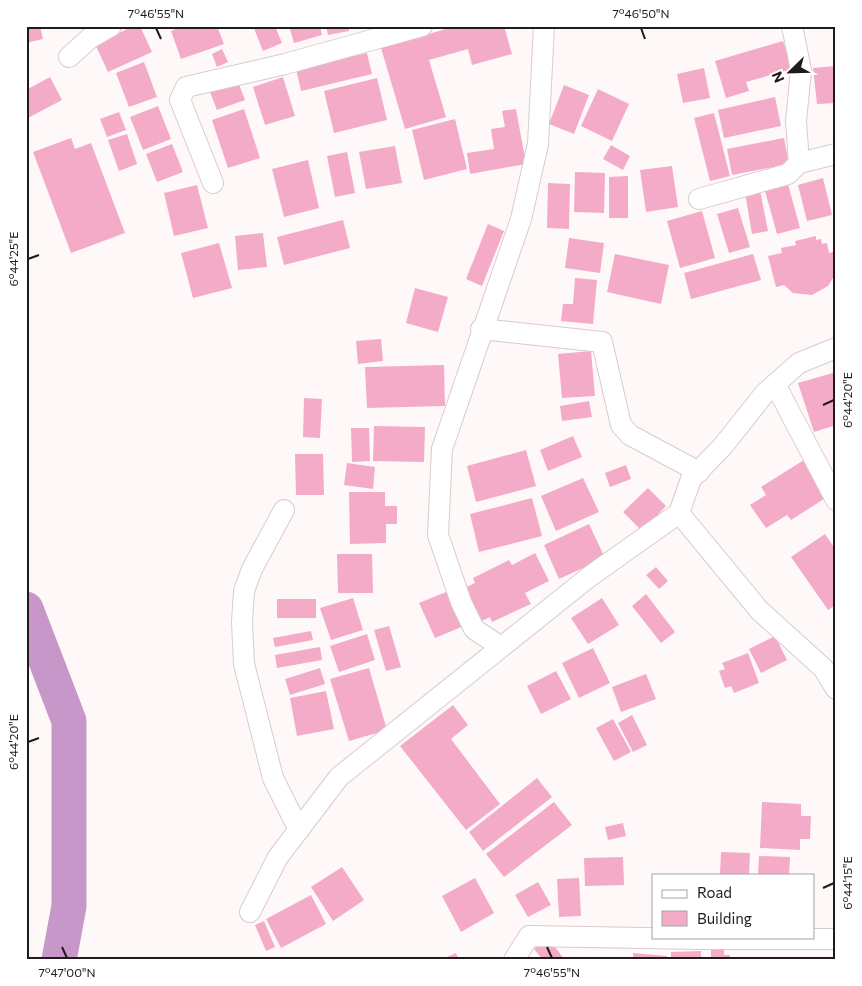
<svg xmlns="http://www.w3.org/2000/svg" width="862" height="986" font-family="Commissioner,sans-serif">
	<rect width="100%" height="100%" fill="#fef9f8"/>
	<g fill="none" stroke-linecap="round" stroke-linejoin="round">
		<path stroke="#c797ca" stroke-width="35" d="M26 609 69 721V906L59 960"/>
	</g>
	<path fill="#f3abc7" d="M26 26H40L43 39 26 43Z
		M134 26H140L152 52 108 72 95 44Z
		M183 26H217L224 44 181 59 171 31Z
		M253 26H275L282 43 263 51Z
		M289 26H320L322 35 294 43Z
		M326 26H348L349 31 328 35Z
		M456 26H504L512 54 472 65 468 49 429 60 446 117 405 129 381 48Z
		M783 41 792 69 746 82 749 91 726 98 715 61Z
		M222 49 228 62 217 67 212 54Z
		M367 53 372 74 301 91 296 69Z
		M144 62 157 97 129 107 116 73Z
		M836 66V103L817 104 813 68Z
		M704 68 710 98 683 103 677 74Z
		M50 77 62 100 26 119V90Z
		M283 77 295 116 265 125 253 87Z
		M377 78 387 120 334 133 324 91Z
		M238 82 245 100 217 110 210 92Z
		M564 85 589 95 574 134 549 124Z
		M598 89 629 104 612 141 581 126Z
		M775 97 781 126 724 138 718 110Z
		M158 106 171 139 143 150 130 117Z
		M244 109 260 158 228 168 212 120Z
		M516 109 526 164 470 174 467 153 494 149 491 129 505 127 502 111Z
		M119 112 126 130 107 137 100 119Z
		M714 113 730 176 710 181 694 118Z
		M455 119 467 169 424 180 412 130Z
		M127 134 137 164 119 171 108 140Z
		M71 138 75 149 91 143 125 233 71 253 33 152Z
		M784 138 789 164 732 175 727 149Z
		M172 144 183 172 157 182 146 154Z
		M611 145 630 156 623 170 603 159Z
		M395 146 402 183 366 189 359 152Z
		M347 152 355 193 335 197 327 156Z
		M308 160 319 208 284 217 272 169Z
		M672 166 678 207 646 212 640 170Z
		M575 172 605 173 604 213 574 212Z
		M628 176V218H609V177Z
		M823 178 832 215 807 221 798 185Z
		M548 183 570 184 569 229 547 228Z
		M788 184 800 228 777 234 765 191Z
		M197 185 208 228 174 236 164 193Z
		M760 190 768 231 752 234 745 193Z
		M738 208 750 247 729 253 717 214Z
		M702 211 715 258 680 268 667 221Z
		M343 220 350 248 284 265 277 237Z
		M488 224 504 231 482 286 466 279Z
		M263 233 267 267 238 270 235 236Z
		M816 236V240L821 239 822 244 827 243 829 253 836 251V273L828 286 812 295 793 293 784 285 776 287 768 256 782 253 781 248 796 245 795 241Z
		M569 238 604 243 600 273 565 268Z
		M219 243 232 288 193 298 181 253Z
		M615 254 669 265 661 304 607 292Z
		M753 254 761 280 691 299 684 273Z
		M575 278 597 280 593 324 561 321 563 304H573Z
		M415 288 448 297 438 332 406 323Z
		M381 339 383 361 358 364 356 341Z
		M591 351 595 396 562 398 558 354Z
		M444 365 445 406 367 408 365 367Z
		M836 372V425L814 432 798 383Z
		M304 398 322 399 320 438 303 437Z
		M589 401 592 417 562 421 560 406Z
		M374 426 425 427 424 462 373 461Z
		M351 428H369L370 461 352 462Z
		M573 436 582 457 548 471 540 450Z
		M526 450 536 486 476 502 467 466Z
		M295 454H323L324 495H296Z
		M804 460 827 497 791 520 787 515 766 528 750 505 766 495 761 487Z
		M347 463 375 467 373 489 344 485Z
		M626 465 631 479 610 487 605 473Z
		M583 478 599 512 556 531 541 496Z
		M648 488 666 506 642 531 623 512Z
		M349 492H385V506H397V524H386V543L350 544Z
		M532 498 542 536 479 552 470 514Z
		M589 524 605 558 559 579 544 545Z
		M825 534 836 550V605L828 610 791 557Z
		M535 553 549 581 525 593 531 604 492 622 490 617 476 624 460 590 475 583 473 578 509 560 512 565Z
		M337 554H372L373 593H338Z
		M656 567 668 581 659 589 646 575Z
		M451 590 466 625 435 638 419 603Z
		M646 594 675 632 661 643 632 606Z
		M353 598 363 630 331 640 320 608Z
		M602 598 619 625 588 644 571 618Z
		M277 599H316V618H277Z
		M389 626 401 667 386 671 374 630Z
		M311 631 313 640 275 647 273 638Z
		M367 634 375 660 339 672 330 646Z
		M775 636 787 660 761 673 749 649Z
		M320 647 322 660 277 668 275 655Z
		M593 648 610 683 579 698 562 663Z
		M748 653 759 683 734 693 731 686 725 688 719 671 725 669 722 663Z
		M320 668 325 684 290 695 285 679Z
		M369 668 387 730 349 741 330 679Z
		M556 671 571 699 541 714 527 686Z
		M646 674 656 699 621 712 612 687Z
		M326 691 334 729 297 736 290 698Z
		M453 705 468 725 451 739 500 804 466 830 400 746Z
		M632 715 647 745 633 752 618 723Z
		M613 719 631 752 614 761 596 728Z
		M537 778 552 797 483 851 469 832Z
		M554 802 572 825 504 877 486 854Z
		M762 802 801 804V816H811L810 839H800V850L760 848Z
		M623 823 626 836 608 840 605 827Z
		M721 852 750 853 749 875H720Z
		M759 856 790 857 789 875H758Z
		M623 857 624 885 585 886 584 858Z
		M342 867 364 900 333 921 311 887Z
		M475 878 494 913 461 932 442 896Z
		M579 878 581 916 559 917 557 879Z
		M538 882 551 905 528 917 515 895Z
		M311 895 326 924 281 948 266 919Z
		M264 921 275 947 266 951 255 925Z
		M548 938 565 960H543L534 949Z
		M724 944V955H730V960H711V945Z
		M701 951V960H671V952Z
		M456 953 459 960H440Z
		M633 953 667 956 666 960H633Z
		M755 957 789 958V960H755Z"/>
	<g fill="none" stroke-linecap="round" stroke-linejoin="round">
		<g stroke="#d8cccb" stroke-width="22">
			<path id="minor" d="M792 26 801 70 796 121 799 163
				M69 57 90 38 111 26
				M213 183 180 100 186 87 285 64 422 26
				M699 199 788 174 799 163 836 154
				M481 329 602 342 621 425 630 435 699 472
				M775 384 836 500
				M284 510 252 569 244 591 242 622 244 664 273 778 299 830
				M679 513 759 610 823 668 836 689
				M501 647 474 629 461 602 438 535 442 449 521 219 538 144 544 26
				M250 912 278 857 339 777 589 577 679 513 691 479 723 446 765 393 799 363 836 348
				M514 960 529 936 701 939H836"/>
		</g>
		<use href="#minor" stroke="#fff" stroke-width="20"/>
	</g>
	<path fill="none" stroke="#1f1b1a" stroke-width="2" d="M156 28 161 39M641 28 645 39M28 259 39 255M823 405 834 400M28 742 39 738M823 888 834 883M62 947 67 958M547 947 552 958"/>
	<rect width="862" height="986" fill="none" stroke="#ffffff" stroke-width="55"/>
	<rect x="652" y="874" width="162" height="65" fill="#ffffff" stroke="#a5a4a3"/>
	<rect x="662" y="890" width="25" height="8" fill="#ffffff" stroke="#a5a4a3"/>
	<text x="697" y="898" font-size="15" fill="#1f1b1a">Road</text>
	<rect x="662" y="911" width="25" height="15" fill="#f3abc7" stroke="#a5a4a3"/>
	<text x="697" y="924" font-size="15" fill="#1f1b1a">Building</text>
	<g transform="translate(790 72) rotate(247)" stroke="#ffffff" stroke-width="4" paint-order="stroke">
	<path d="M0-4L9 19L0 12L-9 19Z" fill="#1f1b1a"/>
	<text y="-8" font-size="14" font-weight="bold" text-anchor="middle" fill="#1f1b1a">N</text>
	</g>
	<rect x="28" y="28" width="806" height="930" fill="none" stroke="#1f1b1a" stroke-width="2"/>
	<g font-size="12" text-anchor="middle" fill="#1f1b1a">
		<text x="156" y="18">7°46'55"N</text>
		<text x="641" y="18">7°46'50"N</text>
		<text transform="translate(14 259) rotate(-90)" y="4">6°44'25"E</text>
		<text transform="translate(848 400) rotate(-90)" y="4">6°44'20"E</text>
		<text transform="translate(14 742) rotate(-90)" y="4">6°44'20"E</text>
		<text transform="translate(848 883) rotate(-90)" y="4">6°44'15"E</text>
		<text x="67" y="977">7°47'00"N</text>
		<text x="552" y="977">7°46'55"N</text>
	</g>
</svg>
